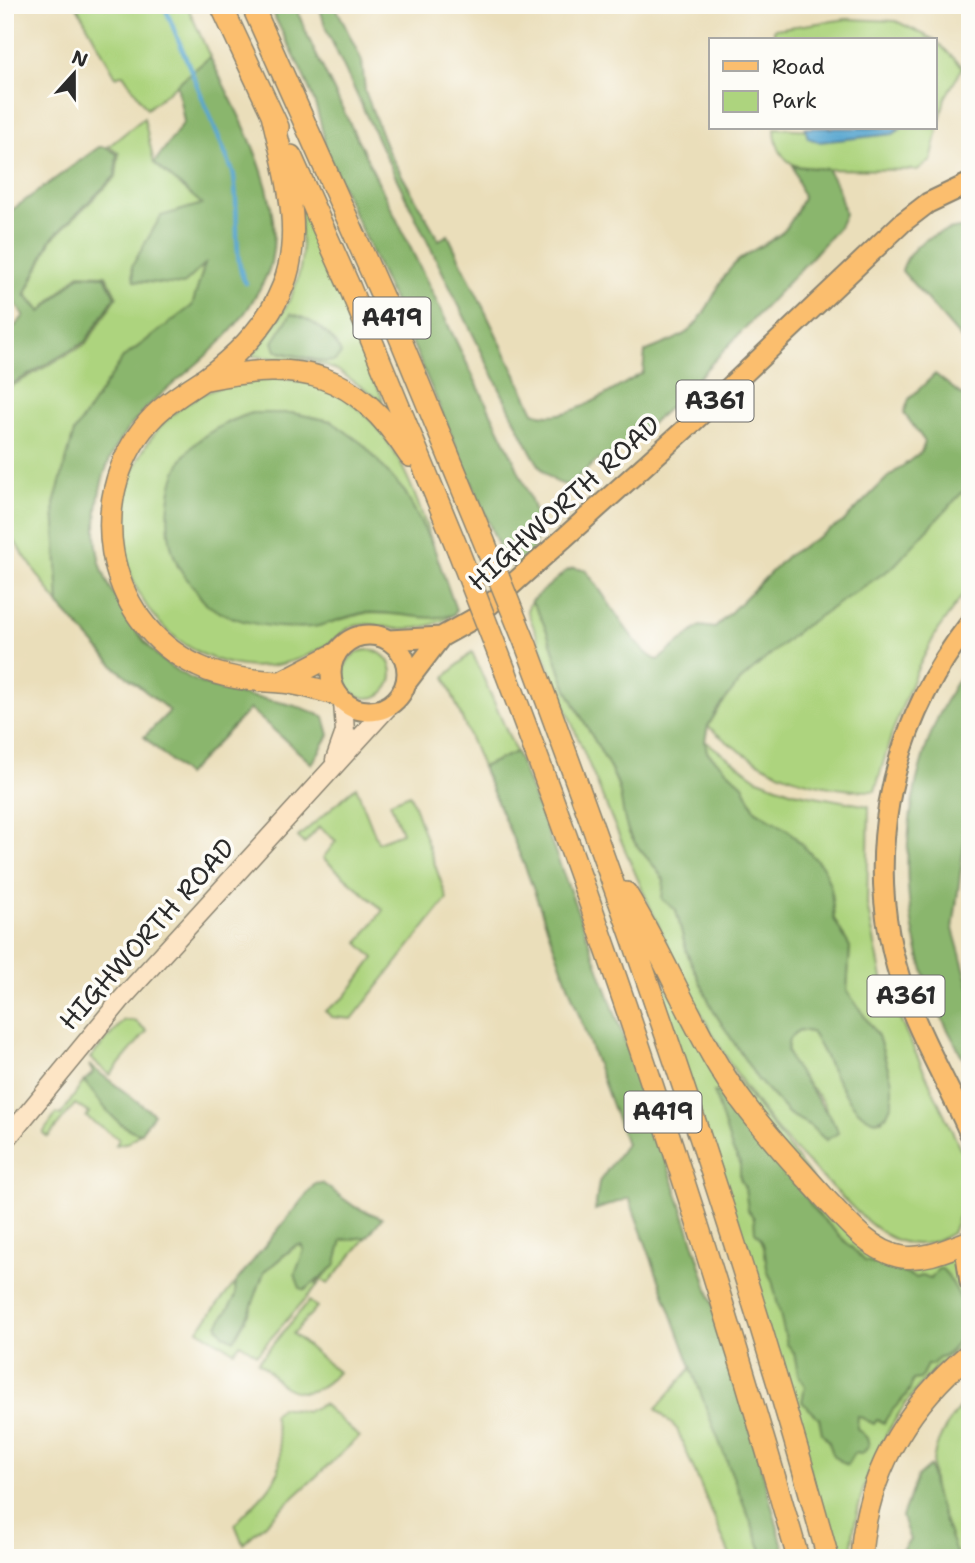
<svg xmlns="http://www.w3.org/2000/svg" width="975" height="1563" font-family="'Shantell Sans',sans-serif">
	<rect width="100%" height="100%" fill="#fdfcf7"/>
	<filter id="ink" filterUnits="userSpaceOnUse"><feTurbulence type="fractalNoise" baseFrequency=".0143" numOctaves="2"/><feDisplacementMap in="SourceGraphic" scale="14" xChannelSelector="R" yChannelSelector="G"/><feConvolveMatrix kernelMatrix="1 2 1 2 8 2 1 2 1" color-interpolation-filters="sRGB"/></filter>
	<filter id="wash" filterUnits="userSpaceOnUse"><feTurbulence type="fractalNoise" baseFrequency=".00686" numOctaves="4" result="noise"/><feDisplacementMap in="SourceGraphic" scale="28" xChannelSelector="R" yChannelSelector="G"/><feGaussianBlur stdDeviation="1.57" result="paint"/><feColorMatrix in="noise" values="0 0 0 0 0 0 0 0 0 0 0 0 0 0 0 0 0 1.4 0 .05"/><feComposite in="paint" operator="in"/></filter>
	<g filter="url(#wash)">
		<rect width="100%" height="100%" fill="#eadeba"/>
		<path fill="#add47e" stroke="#6c8054" stroke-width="2" fill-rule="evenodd" d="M76 5H187L210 57 147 109 123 74 116 77Z
			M847 19 896 21 935 40H774V29Z
			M935 40 963 67 945 98 931 161 917 170 809 169C786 166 775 151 775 128L893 134 902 128H935Z
			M144 118 154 163 203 204 205 263 192 307 123 358 54 504 59 605 5 528V390L86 344 117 297 106 275 79 274 41 311 26 294 52 239 116 177 119 153 109 146Z
			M302 205 382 397V401L337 370 310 361 252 356C276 326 300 293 302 253 302 239 298 216 302 205ZM291 314 325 362 281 353Z
			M278 377C295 381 316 382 331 390 392 420 413 488 434 548L405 492 331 421 292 413H251L226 423 199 440 184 457 177 565 207 605 283 626 312 627 365 613 453 615C438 625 416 630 398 629 382 627 367 621 351 627 343 631 337 638 330 643 316 653 298 660 281 664 256 670 228 666 204 655 96 605 97 450 201 395 225 383 252 381 278 377Z
			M970 439V585L937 631 916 672 892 733 875 791C808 790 757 770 708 726L730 691Z
			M531 601C545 621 551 642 558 665 568 701 600 745 616 781 624 796 622 816 629 833 638 851 654 863 664 880L663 894 676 910 687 953 713 1010 758 1080 789 1114 809 1125 826 1140C826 1131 828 1115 825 1106 814 1084 780 1068 789 1039L799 1030 811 1032C826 1053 852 1126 882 1120L892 1103V1082L878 1036 847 991 850 947 834 919 831 888 823 867 789 831 755 810 743 785 707 752 705 741 758 779 793 792 869 806 867 905 883 983 967 1163 965 1199 952 1233C905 1263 872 1227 840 1195 817 1172 793 1150 774 1126 704 1038 661 933 617 831 586 758 555 684 527 610Z
			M344 674a24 24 0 1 1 48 0a24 24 0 1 1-48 0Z
			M472 652 516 752 482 767 445 677Z
			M356 787 378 842 402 833 390 802 410 794 447 899 352 1019 332 1017 325 1011 345 997 374 958 358 943 383 910 323 858 336 841 319 827 304 844 298 837Z
			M653 963 668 990 866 1249 954 1255 957 1277 970 1296V1339C955 1351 938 1363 926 1378 883 1427 854 1492 851 1558H836Z
			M124 1020 135 1021 147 1031 110 1075 90 1058Z
			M84 1081C99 1098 116 1129 140 1133L129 1142 116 1145 119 1139 86 1117 89 1113 75 1104 48 1137 43 1133 57 1113 61 1115Z
			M367 1237 328 1284 322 1280 257 1354 240 1343 234 1351 198 1330 235 1283 236 1296 218 1328 234 1339 250 1311 264 1272 296 1246 301 1245 304 1250 300 1265 316 1284 329 1271 342 1240Z
			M309 1301 317 1307 293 1334 338 1372C323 1390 302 1400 281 1384 273 1378 269 1369 258 1362Z
			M692 1367 765 1558H731L677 1429 656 1409Z
			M970 1395V1558H958C931 1485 913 1460 970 1395Z
			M323 1404 359 1437 243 1544 235 1524C276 1481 290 1477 273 1415L281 1407 306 1412Z"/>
		<path fill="#8ab66d" stroke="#5a704c" stroke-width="2" d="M269 5H299L298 13 312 46 514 460C527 494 558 540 517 566H510L502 554 408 333 325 149C321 98 290 51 269 5Z
			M319 5H335L362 61 365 91 388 151 439 240 448 235 534 412C565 426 614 388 643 373L645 352C659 345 682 339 693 327 712 308 718 277 739 260 776 232 781 247 803 198L793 166 827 169 837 185 845 214 839 227 813 256 676 401 630 443 595 462 569 485C545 485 533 455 523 436L385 155 326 29Z
			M210 57C238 115 286 195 271 262 269 273 262 285 256 295 209 382 107 398 97 510 94 540 97 565 112 591 128 619 144 647 170 666 222 703 274 692 324 717L329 735 312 764 250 709 186 775 144 737 170 711 115 667 59 605 54 504 74 432 123 358 192 306 205 264 183 285 134 281 132 266 161 216 202 204 154 163 184 122 177 84Z
			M99 147H106L117 154 115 176 51 239 25 295 41 312 80 275 105 276 115 297 85 342 5 388V337L24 316 5 289V215Z
			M970 227V349L902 271C910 241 942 228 970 227Z
			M291 314C309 317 335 336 341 354L335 361 325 362 276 351 273 342Z
			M935 374 963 396 970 397 968 486 893 567 800 629 741 680 716 712 708 726 705 741 707 752 743 785 755 810 789 831 823 867 831 888 834 919 850 947 847 991 878 1036 892 1082V1103L886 1116 876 1121C845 1114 829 1056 811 1032L799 1030 789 1039 787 1051 792 1063 836 1126 838 1133 826 1140 809 1125 789 1114 758 1080 713 1010 687 953 676 910 662 899 664 880C654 863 638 851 629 833 621 816 623 796 616 780 600 746 568 700 558 665 551 642 545 621 531 601L566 571 573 568 585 570C603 589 635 653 658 660L700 626 715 628 787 556 843 522 887 478 921 452 925 442 904 413 909 399Z
			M252 413H292L331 421 364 445 405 492 434 548 456 610 453 615C422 623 394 610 363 613 346 616 329 625 312 627 279 630 236 624 209 606 203 602 199 595 195 589 189 581 181 573 177 563 163 534 166 482 185 455 201 433 227 422 252 413Z
			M970 661V800L953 929 970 989V1072C957 1045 940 1019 930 991 890 882 903 756 970 661Z
			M516 752C620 1013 714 1286 786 1558H765L709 1416 629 1198 595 1210 599 1182 626 1144 526 869 482 767Z
			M89 1065 154 1114 140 1133C116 1129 98 1098 84 1081L93 1073Z
			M714 1092 722 1093 752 1140 759 1142 805 1195 814 1210 865 1261C880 1263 902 1273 917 1278L923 1275 931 1279 938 1269H942C953 1278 965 1309 970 1321 960 1333 955 1355 939 1357L932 1365H927L920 1379 913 1380C909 1400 892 1405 884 1423L877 1420 874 1424 858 1416 857 1428 867 1438 869 1446 862 1454 854 1453 847 1465 834 1457 828 1440 822 1433 819 1418 802 1402 805 1386 798 1374 794 1353 787 1344 772 1280C762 1268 770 1244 755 1232L754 1218 748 1210 745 1188 740 1178V1163L732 1149Z
			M322 1183 355 1207 382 1218 367 1237 342 1240 335 1266 305 1290 300 1288 295 1275 304 1250 301 1245 295 1246 264 1272 250 1311 234 1340 223 1334 218 1325 236 1296 235 1283 315 1184Z
			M930 1466 934 1492 958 1558H895L910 1540 902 1517 917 1477Z"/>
		<path fill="#56a6d0" stroke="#40687e" stroke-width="2" d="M805 128H902L893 134 819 142 808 138Z"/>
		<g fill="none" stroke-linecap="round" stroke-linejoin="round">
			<path stroke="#56a6d0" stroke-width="4.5" d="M164 5 233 172C240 200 232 265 246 283"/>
		</g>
	</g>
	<g filter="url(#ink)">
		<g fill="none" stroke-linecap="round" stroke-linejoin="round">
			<g stroke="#8a8472" stroke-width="21">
				<path id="secondary" d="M335 760 345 732 343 702
					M5 1141 120 1001 389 706"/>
			</g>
			<g stroke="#8a8472" stroke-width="23">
				<path id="primary" d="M970 623C886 731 859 870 907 999 924 1045 950 1088 970 1134
					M331 673a38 38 0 1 1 76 0a38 38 0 1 1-76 0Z
					M389 640 441 637 475 618 692 423 902 223 928 203 970 183
					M406 683 441 637
					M970 1242 966 1255 970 1282"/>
			</g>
			<g stroke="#8a8472" stroke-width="24">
				<path id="trunk" d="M221 5 278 127
					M252 5 391 316 481 534
					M272 114C284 169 305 230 283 286 268 324 239 354 206 378 188 390 170 400 155 415 82 489 101 622 198 666 225 679 251 680 280 682 300 683 319 690 337 695
					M291 156 350 288 458 550
					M207 379C302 360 355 371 410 456
					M526 645C638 945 743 1248 828 1558
					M506 673C616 964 713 1259 798 1558
					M281 682 335 654
					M626 893C661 949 685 1011 719 1067 748 1115 787 1156 823 1196 844 1219 870 1252 903 1257 926 1260 948 1249 970 1241
					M861 1558C866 1473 906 1407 970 1353"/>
			</g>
			<use href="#secondary" stroke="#fde5c5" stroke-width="18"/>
			<use href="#primary" stroke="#fbbe6e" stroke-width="19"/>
			<use href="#trunk" stroke="#fbbe6e" stroke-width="21"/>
			<g stroke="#8a8472" stroke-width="24" stroke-linecap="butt">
				<path id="trunk-bridge" d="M481 534 526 645
					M458 550 506 673"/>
			</g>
			<use href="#trunk-bridge" stroke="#fbbe6e" stroke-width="21"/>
		</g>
	</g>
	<g text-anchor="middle" stroke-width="7" stroke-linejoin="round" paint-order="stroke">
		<g fill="#fdfcf7" stroke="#6a6a68" stroke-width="2">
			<rect x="353.5" y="297.5" width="77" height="41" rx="5"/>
			<rect x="676.5" y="380.5" width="77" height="41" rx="5"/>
			<rect x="867.5" y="975.5" width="77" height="41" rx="5"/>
			<rect x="624.5" y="1091.5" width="77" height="41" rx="5"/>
		</g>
		<g font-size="24" font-weight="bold" fill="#2b2b2b">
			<text x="392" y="326">A419</text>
			<text x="715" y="409">A361</text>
			<text x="906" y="1004">A361</text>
			<text x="663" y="1120">A419</text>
		</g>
		<g font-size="26" fill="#2b2b2b" stroke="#fdfcf7">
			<text transform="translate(564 503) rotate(-42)" y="9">HIGHWORTH ROAD</text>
			<text transform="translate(147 934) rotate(-48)" y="9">HIGHWORTH ROAD</text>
		</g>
	</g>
	<rect width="975" height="1563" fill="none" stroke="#fdfcf7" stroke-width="28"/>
	<rect x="709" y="38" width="228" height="91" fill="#fdfcf7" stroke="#a9a8a5" stroke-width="2"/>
	<rect x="723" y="61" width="35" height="10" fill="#fbbe6e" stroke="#a9a8a5" stroke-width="2"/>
	<text x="772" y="74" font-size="21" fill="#2b2b2b">Road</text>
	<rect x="723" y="91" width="35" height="21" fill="#add47e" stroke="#a9a8a5" stroke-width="2"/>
	<text x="772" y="108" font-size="21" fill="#2b2b2b">Park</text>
	<g transform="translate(74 74) rotate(21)" stroke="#fdfcf7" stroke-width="5" paint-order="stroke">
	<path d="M0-5L12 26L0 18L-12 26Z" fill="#2b2b2b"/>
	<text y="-10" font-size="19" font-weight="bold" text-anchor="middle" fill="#2b2b2b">N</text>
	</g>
</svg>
